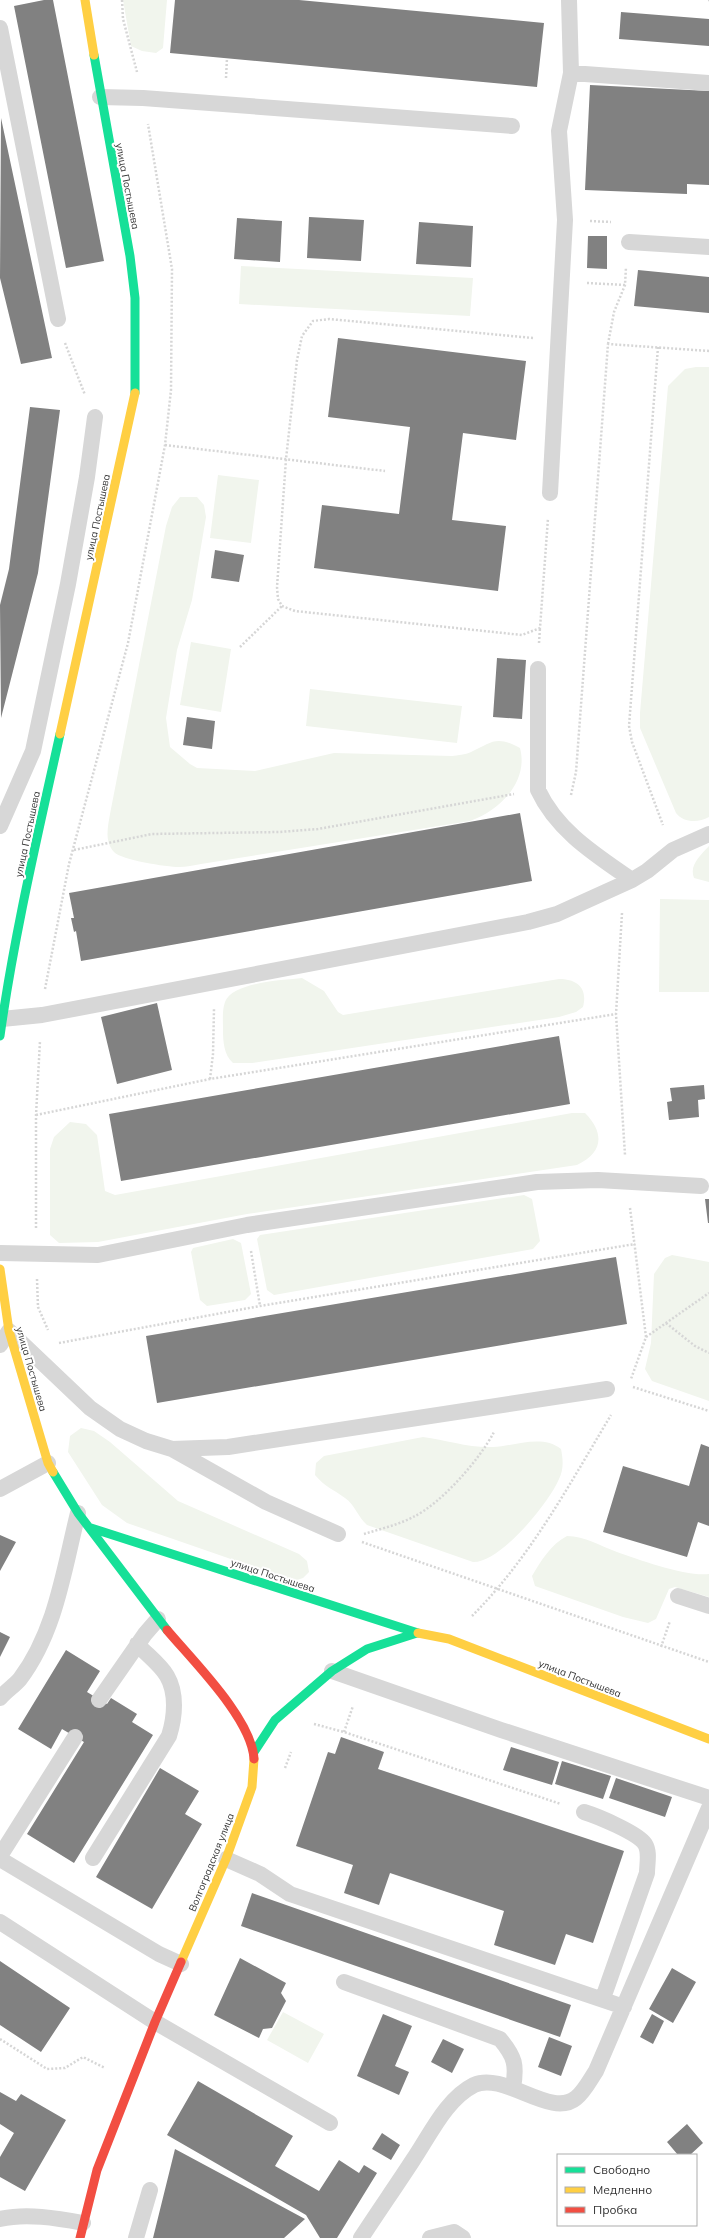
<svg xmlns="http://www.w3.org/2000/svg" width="709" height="2238" font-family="Mulish,sans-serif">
	<rect width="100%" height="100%" fill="#fff"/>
	<path fill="#f1f5ed" d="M123 0H167L163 48 156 53 142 51 131 46Z
		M241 266 473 278 470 316 239 304Z
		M696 367H709V817C698 823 684 823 676 813L640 728V713L668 386 685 369Z
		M218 475 259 480 251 543 210 538Z
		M180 497H197L204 505 206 517 192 600 177 650 166 718 170 747 190 764 197 768 255 771 334 753 452 756C458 755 465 755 471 752 492 742 496 735 520 748 529 782 499 811 470 821L201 864C194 865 186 867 179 867 167 867 121 860 114 852 104 841 108 826 110 814L166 526 172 507Z
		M191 642 231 649 221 712 180 705Z
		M310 689 462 706 457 743 306 726Z
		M709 846V882L694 878C689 865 700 856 709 846Z
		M660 899 709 900V992H659Z
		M302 978 324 991 338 1012 343 1015 559 979C577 979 588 988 583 1007L576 1012 559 1017 252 1063H233C224 1055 223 1042 223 1030 223 1021 222 1010 225 1002 232 982 284 980 302 978Z
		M572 1113H585C605 1133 603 1153 577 1165L247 1214 98 1242 59 1243 50 1235V1149L54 1137 70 1122 86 1124 97 1135 105 1191 115 1195Z
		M524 1195 532 1199 540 1241 533 1249 274 1295 267 1290 257 1239 260 1235Z
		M233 1239 241 1243 251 1294 245 1300 207 1306 200 1300 191 1252 193 1248Z
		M672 1255 709 1262V1401L652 1381 645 1369 651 1343 654 1274 665 1258Z
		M81 1428 94 1431 110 1442 178 1501 299 1554 307 1561 309 1572 303 1578 294 1581 127 1523 102 1505 68 1452 70 1436Z
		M423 1437C446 1440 469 1448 493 1447 515 1446 542 1434 561 1449 563 1459 564 1469 559 1479 549 1503 500 1563 473 1562L367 1525C358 1517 355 1505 345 1498 333 1489 325 1487 315 1475L316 1463 324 1456Z
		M567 1536C585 1536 600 1546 617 1552 639 1560 688 1577 709 1574V1597L675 1587 669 1589 656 1619 648 1623 623 1617 535 1586 532 1576C541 1561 551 1544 567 1536Z
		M283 2012 324 2034 308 2063 267 2040Z"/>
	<path fill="#818181" d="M44 0H53L104 261 66 268 14 6Z
		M175 0H299L544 23 537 87 170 53Z
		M621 12 709 19V46L619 39Z
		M590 85 709 91V185L687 184V194L585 190Z
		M1 118 52 358 21 364 0 278Z
		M309 217 364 220 361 261 307 258Z
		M237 218 282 221 280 262 234 259Z
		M419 222 473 226 471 267 416 264Z
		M588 236H607V269L587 268Z
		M638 270 709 277V313L634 306Z
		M338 338 526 361 516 440 463 433 452 520 506 526 498 591 314 568 322 505 399 514 410 427 328 417Z
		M30 407 60 410 38 573 1 718 0 605 9 569Z
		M215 550 244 555 239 582 211 578Z
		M497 658 526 660 522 719 493 717Z
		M187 717 215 721 212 749 183 745Z
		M520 813 532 881 81 961 76 931 74 932 71 918H74L69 893Z
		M157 1003 172 1070 117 1084 101 1017Z
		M559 1036 570 1104 121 1181 109 1114Z
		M704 1085 705 1099 698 1100 699 1117 669 1120 667 1102 672 1101 670 1088Z
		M705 1199H709V1223H708Z
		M616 1257 627 1324 157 1403 146 1336Z
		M701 1444 709 1447V1526L698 1522 687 1557 603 1532 623 1466 689 1486Z
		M0 1535 16 1542 0 1571Z
		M0 1632 10 1637 0 1657Z
		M66 1650 100 1671 87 1692 107 1704 111 1698 137 1714 132 1722 153 1735 74 1863 27 1834 84 1742 62 1729 51 1749 18 1729Z
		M341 1737 384 1752 378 1769 624 1851 593 1943 566 1934 555 1965 494 1945 504 1911 390 1873 379 1905 344 1893 353 1865 296 1846 328 1752 335 1754Z
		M511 1747 559 1762 552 1785 503 1770Z
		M562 1761 611 1776 603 1799 555 1784Z
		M160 1768 199 1791 185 1814 202 1824 152 1909 96 1877Z
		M616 1778 672 1797 665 1817 609 1798Z
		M252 1893 571 2005 560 2037 241 1926Z
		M240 1958 286 1983 281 1993 286 2001 272 2028 263 2029 259 2038 214 2015Z
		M0 1961 70 2008 41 2052 0 2025Z
		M672 1968 696 1982 673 2023 649 2009Z
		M383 2014 412 2026 395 2066 409 2072 399 2095 357 2076Z
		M652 2014 664 2021 653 2044 640 2037Z
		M549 2037 572 2046 561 2076 538 2067Z
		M443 2039 464 2049 452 2073 431 2062Z
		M198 2081 293 2136 275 2166 319 2191 339 2160 359 2173 364 2165 377 2173 337 2238H320L306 2215 167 2135Z
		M0 2092 16 2101 21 2094 66 2120 25 2191 0 2177V2157L14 2133 0 2124Z
		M687 2124 703 2143 690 2155H678L667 2142Z
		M382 2133 400 2145 391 2160 372 2149Z
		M175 2149 305 2219 284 2238H153Z"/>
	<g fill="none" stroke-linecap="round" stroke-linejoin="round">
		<path stroke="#d6d6d6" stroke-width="2.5" stroke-dasharray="2 2" stroke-linecap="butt" d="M122 0 123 19 137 72
			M708 0H709
			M226 78 227 58
			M590 221 611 222
			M587 283 625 285
			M533 338 329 319 313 321 302 336 297 360 286 459 277 587 278 599 282 606 295 611 522 635 540 628 548 518
			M65 343 85 395
			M608 344 614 312 625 285 626 267
			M658 347 629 726 632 742 663 825
			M165 445 385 471
			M539 643 540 628
			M240 647 282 606
			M571 795 576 772 608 344 709 351
			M74 850 152 834 279 832 318 829 514 794
			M622 913 616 1014 625 1155
			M45 989 69 864 128 643 165 445 171 390 172 269 148 124
			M210 1079 213 1054 214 1009
			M36 1115 210 1079 616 1014
			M630 1208 646 1337 631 1379
			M36 1228V1115L40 1041
			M251 1251 260 1306
			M37 1279 38 1307 48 1330
			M666 1323 695 1346 709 1353
			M646 1337 709 1293
			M59 1343 260 1306 635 1244
			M633 1387 709 1411
			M364 1534C380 1529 398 1525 413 1517 441 1504 480 1459 494 1432
			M362 1542 709 1662
			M472 1616C530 1558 569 1485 611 1415
			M661 1647 670 1621
			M314 1724 344 1732 561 1804
			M344 1732 353 1706
			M285 1768 291 1752
			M0 2039 47 2069 65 2068 83 2057 105 2068"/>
		<path stroke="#d7d7d7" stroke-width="16" d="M0 28 58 319
			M571 73 709 83
			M100 97 143 98 512 126
			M629 242 709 247
			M550 493 565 220 559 131 571 73 569 0
			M538 669V790C557 831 596 855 632 880
			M0 826 33 751 68 584 87 477 95 417
			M2 1019 42 1015 528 922 557 914 632 880 647 871 673 850 709 834
			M0 1253 98 1255 247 1225 537 1182 598 1180 701 1186
			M0 1345 9 1331 90 1408 120 1429 146 1441 172 1449 228 1447 607 1389
			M172 1449 266 1502 338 1534
			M0 1489 48 1463
			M678 1596 709 1606
			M332 1671 501 1730 709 1798
			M0 1698C6 1691 14 1686 20 1679 56 1631 64 1569 78 1513
			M99 1700 145 1634 158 1619
			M584 1812C597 1816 638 1833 645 1844 650 1852 647 1864 647 1873L603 1998
			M0 1856 75 1737
			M93 1858 169 1736C175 1717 177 1693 167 1676 160 1664 146 1654 137 1644
			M0 1859 159 1954 181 1964
			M226 1859 260 1874 290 1894 624 2007
			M0 1922 155 2022 330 2123
			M344 1982 500 2039C515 2057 517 2065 513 2088
			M0 2219C26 2213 57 2218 83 2223
			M136 2238 150 2190
			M361 2238C378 2212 396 2186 413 2160 430 2135 446 2099 474 2085 504 2071 551 2119 576 2098 584 2092 590 2080 596 2071L709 1808
			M430 2238 454 2232 463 2238"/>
		<path stroke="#16e098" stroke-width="9" d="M94 55 130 256 135 298V393
			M0 1036C14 935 38 834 60 734
			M53 1472 78 1513 167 1630
			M91 1528 418 1633
			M254 1752 275 1720 332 1671 367 1649 417 1633"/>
		<path stroke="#ffcf43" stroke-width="9" d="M85 0 94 55
			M60 734 135 393
			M0 1269 9 1331 48 1463 53 1472
			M418 1633 449 1639 709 1739
			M181 1962 226 1859 252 1787 254 1759"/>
		<path stroke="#f24e42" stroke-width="9" d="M167 1630C193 1661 252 1719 254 1759
			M80 2238 97 2170 155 2022 181 1962"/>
	</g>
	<g text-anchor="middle" stroke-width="4" stroke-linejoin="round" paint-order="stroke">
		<g font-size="10" fill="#333" stroke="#fff">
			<text transform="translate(128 186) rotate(79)" y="4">улица Постышева</text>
			<text transform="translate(97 517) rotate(-78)" y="4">улица Постышева</text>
			<text transform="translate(27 834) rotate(-78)" y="4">улица Постышева</text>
			<text transform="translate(32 1369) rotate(74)" y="4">улица Постышева</text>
			<text transform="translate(273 1575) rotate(18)" y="4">улица Постышева</text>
			<text transform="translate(580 1678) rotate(21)" y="4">улица Постышева</text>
			<text transform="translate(211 1862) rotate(-68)" y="4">Волгоградская улица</text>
		</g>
	</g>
	<rect x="557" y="2154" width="140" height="72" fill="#ffffff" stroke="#adadad"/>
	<rect x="565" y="2167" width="20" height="6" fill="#16e098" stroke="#adadad"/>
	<text x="593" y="2174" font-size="12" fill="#333333">Свободно</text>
	<rect x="565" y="2187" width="20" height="6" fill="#ffcf43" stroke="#adadad"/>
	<text x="593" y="2194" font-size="12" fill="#333333">Медленно</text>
	<rect x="565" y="2207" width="20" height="6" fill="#f24e42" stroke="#adadad"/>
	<text x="593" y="2214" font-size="12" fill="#333333">Пробка</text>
</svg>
